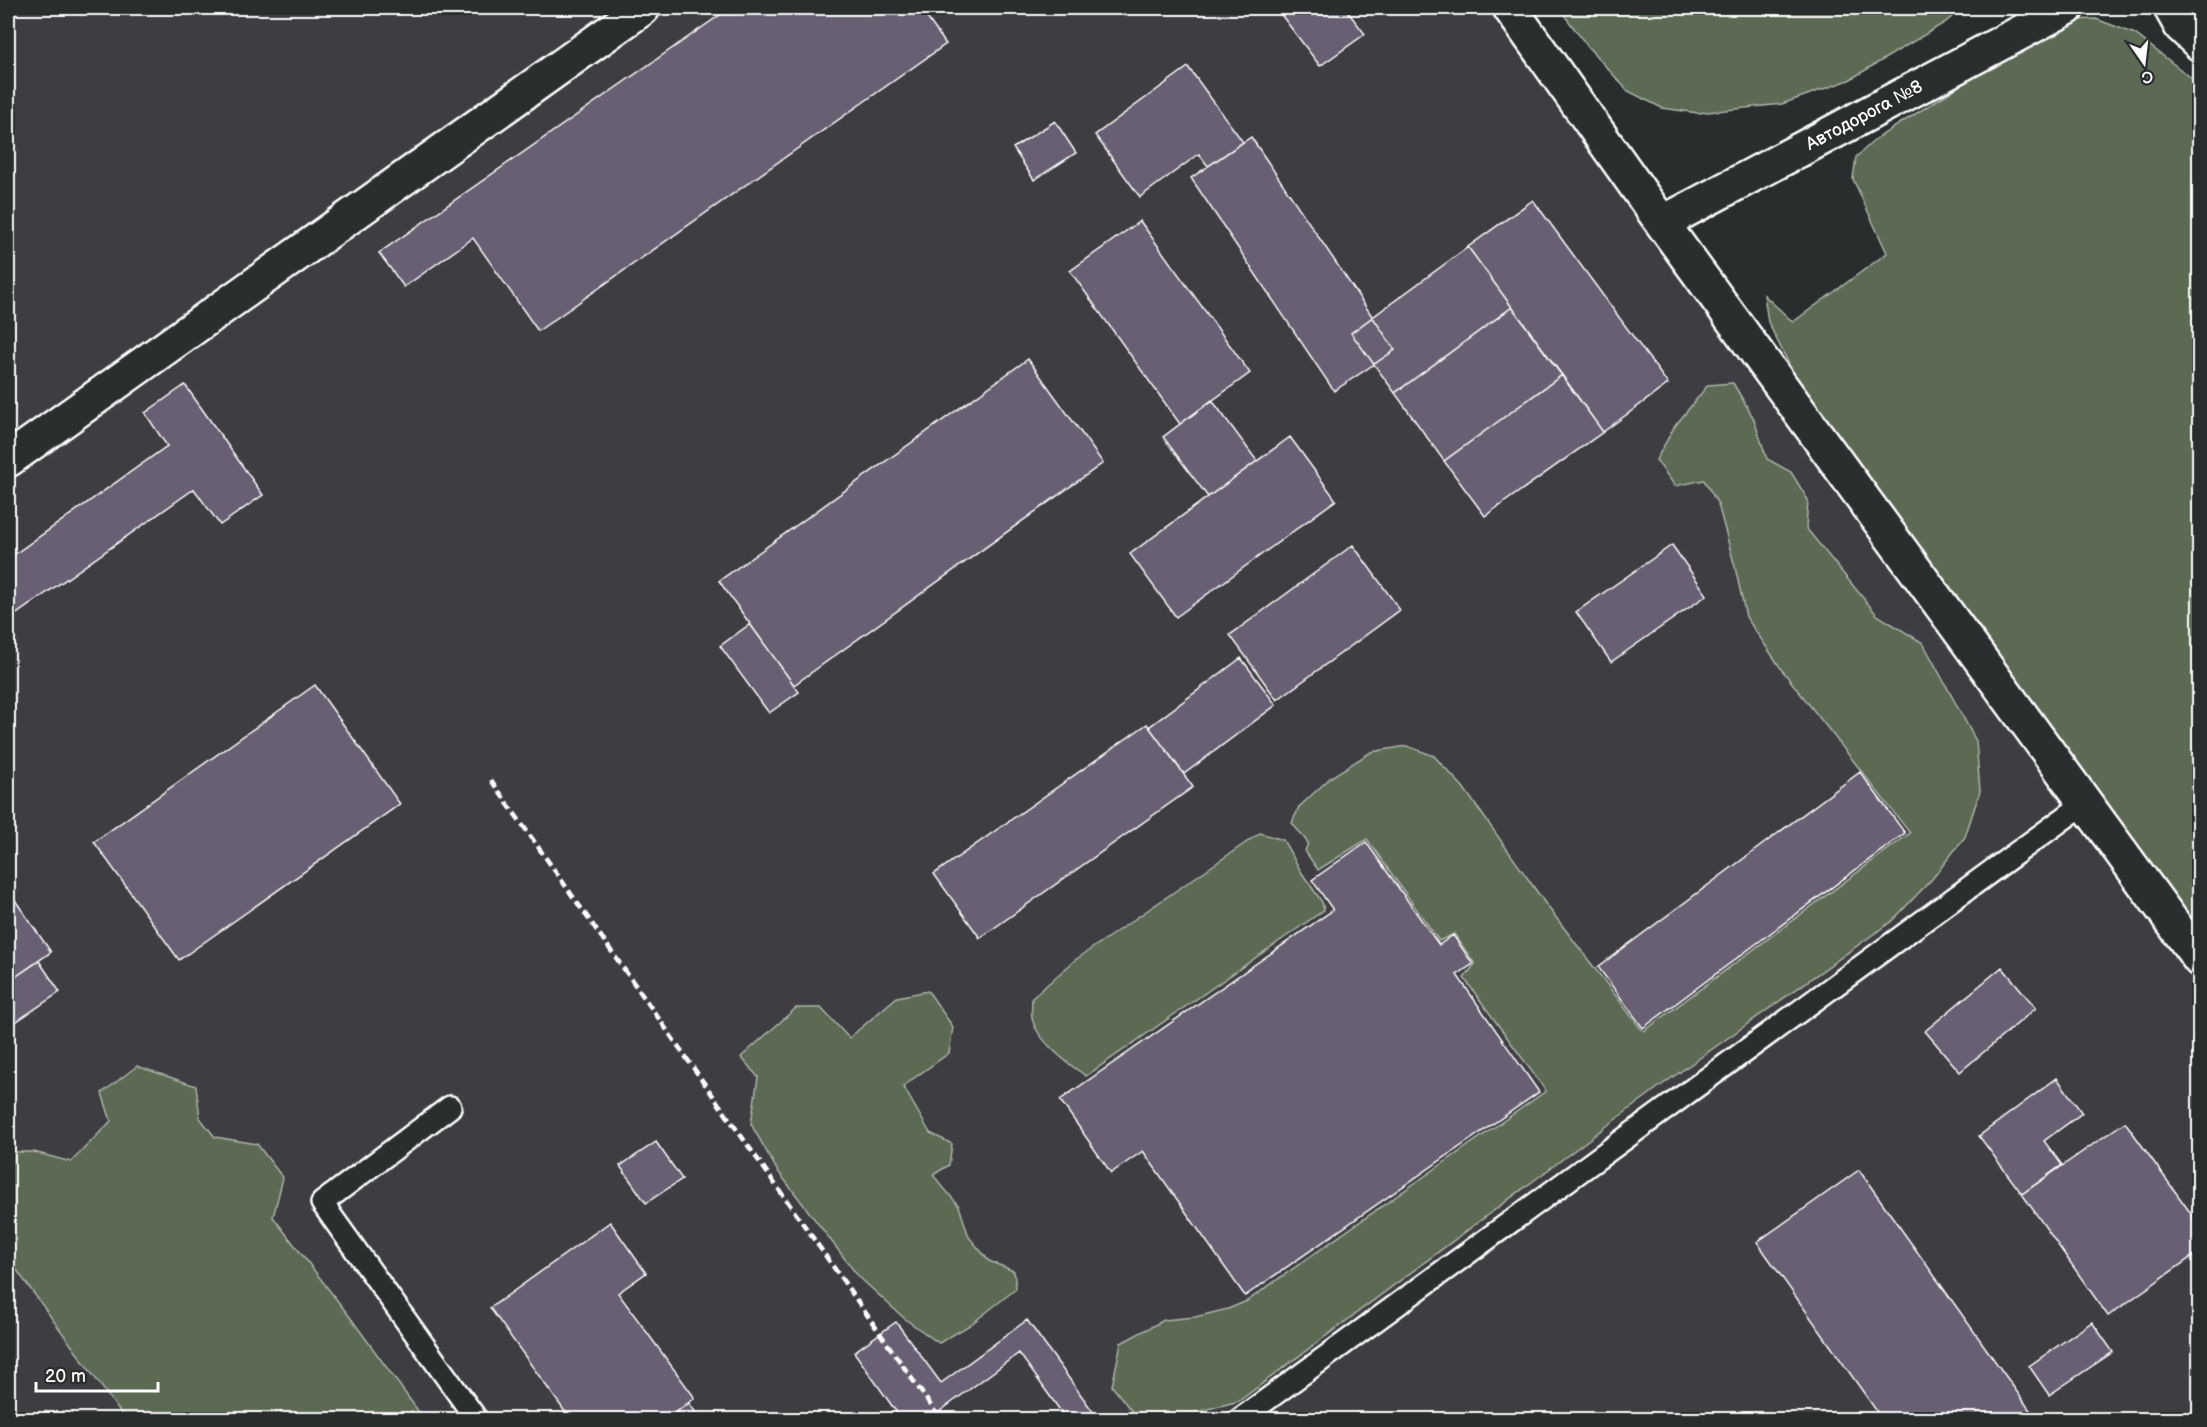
<svg xmlns="http://www.w3.org/2000/svg" width="2207" height="1427" font-family="'Balsamiq Sans',sans-serif">
	<rect width="100%" height="100%" fill="#2a2d2e"/>
	<filter id="ink" filterUnits="userSpaceOnUse"><feTurbulence type="fractalNoise" baseFrequency=".0167" numOctaves="2"/><feDisplacementMap in="SourceGraphic" scale="12" xChannelSelector="R" yChannelSelector="G"/><feConvolveMatrix kernelMatrix="1 2 1 2 8 2 1 2 1" color-interpolation-filters="sRGB"/></filter>
	<g filter="url(#ink)">
		<path fill="#3c3d42" d="M8 8H1521L2199 941V1419H8Z"/>
		<path fill="#5b6a53" stroke="#adb4a9" stroke-width="1.5" d="M1559 8H1962L1946 22 1849 80 1782 104 1698 113 1662 108 1628 91 1588 47Z
			M2096 19 2135 34 2199 84V931L1996 657 1793 372 1768 322 1764 295 1793 322 1887 253 1853 179 1856 157 1877 138 2007 56 2069 20Z
			M1733 383 1753 417 1767 459 1791 472 1808 500 1806 528 1877 615 1923 643 1976 741 1980 791 1965 837 1932 879 1892 921 1659 1087 1239 1401 1170 1419 1137 1418 1112 1386 1121 1343 1164 1320 1195 1317 1228 1309 1247 1301 1546 1091 1464 978 1475 964 1454 934 1439 941 1367 839 1318 870 1305 851 1308 843 1292 823 1299 807 1331 777 1371 752 1407 746 1434 756 1463 787 1545 903 1641 1029 1644 1031 1910 833 1782 670 1746 617 1735 567 1718 504 1704 480 1675 486 1656 460 1675 426 1708 385Z
			M1260 833 1283 840 1302 873 1322 902 1324 910 1086 1076C1068 1064 1035 1039 1032 1017 1031 1011 1032 1004 1032 998L1075 960Z
			M928 991 953 1027 949 1053 903 1086 930 1133 952 1144 949 1165 933 1175 959 1206 969 1237 989 1261 1014 1271 1016 1289 970 1325 939 1343 905 1319 858 1276 777 1170 751 1124 758 1077 741 1057 796 1008H821L849 1038 897 997Z
			M137 1066 196 1086 200 1118 215 1137 257 1144 283 1178 273 1217 350 1317 424 1419H125L8 1258V1152H34L71 1162 111 1121 102 1093Z"/>
		<path fill="#676172" stroke="#fff" stroke-width="1.5" d="M730 8H920L946 44 538 331 473 238 404 287 379 253Z
			M1276 8H1345L1365 34 1320 66Z
			M1188 67 1243 142 1208 166 1199 154 1140 197 1095 135Z
			M1055 121 1076 153 1034 180 1013 148Z
			M1251 137 1395 350 1334 391 1191 178Z
			M1533 200 1668 384 1603 432 1468 247Z
			M1140 221 1250 373 1180 424 1070 271Z
			M1468 247 1512 307 1395 393 1351 333Z
			M1512 307 1562 375 1444 461 1395 393Z
			M1028 359 1103 463 794 685 719 581Z
			M1562 375 1603 432 1485 516 1444 461Z
			M185 385 263 495 220 525 194 489 8 620V559L167 446 145 413Z
			M1212 400 1257 461 1208 497 1163 437Z
			M1290 437 1336 500 1176 617 1130 554Z
			M1353 545 1400 610 1277 700 1230 635Z
			M1672 545 1707 595 1611 662 1576 612Z
			M750 624 799 692 769 713 720 646Z
			M1241 658 1276 705 1184 774 1149 727Z
			M315 685 400 804 179 960 94 842Z
			M1147 724 1193 787 980 938 934 874Z
			M1860 772 1905 833 1643 1028 1598 967Z
			M1366 842 1439 945 1453 935 1473 964 1457 975 1539 1092 1245 1296 1143 1151 1111 1173 1060 1100 1333 910 1312 880Z
			M8 890 51 952 8 982Z
			M39 961 60 992 8 1027V982Z
			M2002 967 2036 1008 1960 1072 1925 1031Z
			M2057 1078 2082 1113 2044 1141 2062 1165 2022 1194 1979 1136Z
			M2125 1122 2200 1226V1251L2108 1316 2022 1194Z
			M656 1142 682 1179 646 1203 620 1166Z
			M1859 1170 2037 1420H1883L1757 1242Z
			M610 1222 646 1273 618 1293 695 1398 665 1420H571L490 1308Z
			M1027 1320 1099 1420H1067L1019 1353 928 1420H902L854 1352 896 1322 941 1383Z
			M2092 1322 2113 1352 2049 1395 2029 1366Z
			M689 1403 701 1420H665Z"/>
		<g fill="none" stroke-linecap="round" stroke-linejoin="round">
			<g stroke="#fff" stroke-width="26">
				<path id="service" d="M450 1107 322 1203 477 1420
					M1239 1420 2085 803"/>
			</g>
			<g stroke="#fff" stroke-width="38">
				<path id="minor" d="M1510 8 1662 223 2200 960
					M2171 8 2181 26 2200 44
					M1662 223 2067 8
					M8 460 643 8"/>
			</g>
			<use href="#service" stroke="#2a2d2e" stroke-width="21"/>
			<use href="#minor" stroke="#2a2d2e" stroke-width="33"/>
			<path stroke="#fff" stroke-width="4.5" stroke-dasharray="9 4.5" stroke-linecap="butt" d="M8 16 21 8
				M491 780 941 1420"/>
		</g>
	</g>
	<g text-anchor="middle" stroke-width="4.5" stroke-linejoin="round" paint-order="stroke">
		<g font-size="18" fill="#fff" stroke="#2a2d2e">
			<text transform="translate(1864 115) rotate(-28)" y="6">Автодорога №8</text>
		</g>
	</g>
	<rect width="2207" height="1427" fill="none" stroke="#2a2d2e" stroke-width="30"/>
	<rect x="15" y="15" width="2177" height="1397" fill="none" stroke="#fff" stroke-width="2" filter="url(#ink)"/>
	<g transform="translate(2144 63) rotate(166)" stroke="#2a2d2e" stroke-width="4.5" paint-order="stroke">
	<path d="M0-4.5L10 22L0 15L-10 22Z" fill="#ffffff"/>
	<text y="-9" font-size="16" font-weight="bold" text-anchor="middle" fill="#ffffff">С</text>
	</g>
	<path d="M36 1382v9h122v-9" fill="none" stroke="#ffffff" stroke-width="3"/>
	<text x="45" y="1382" font-size="18" fill="#ffffff" stroke="#2a2d2e" stroke-width="4.5" paint-order="stroke">20 m</text>
</svg>
